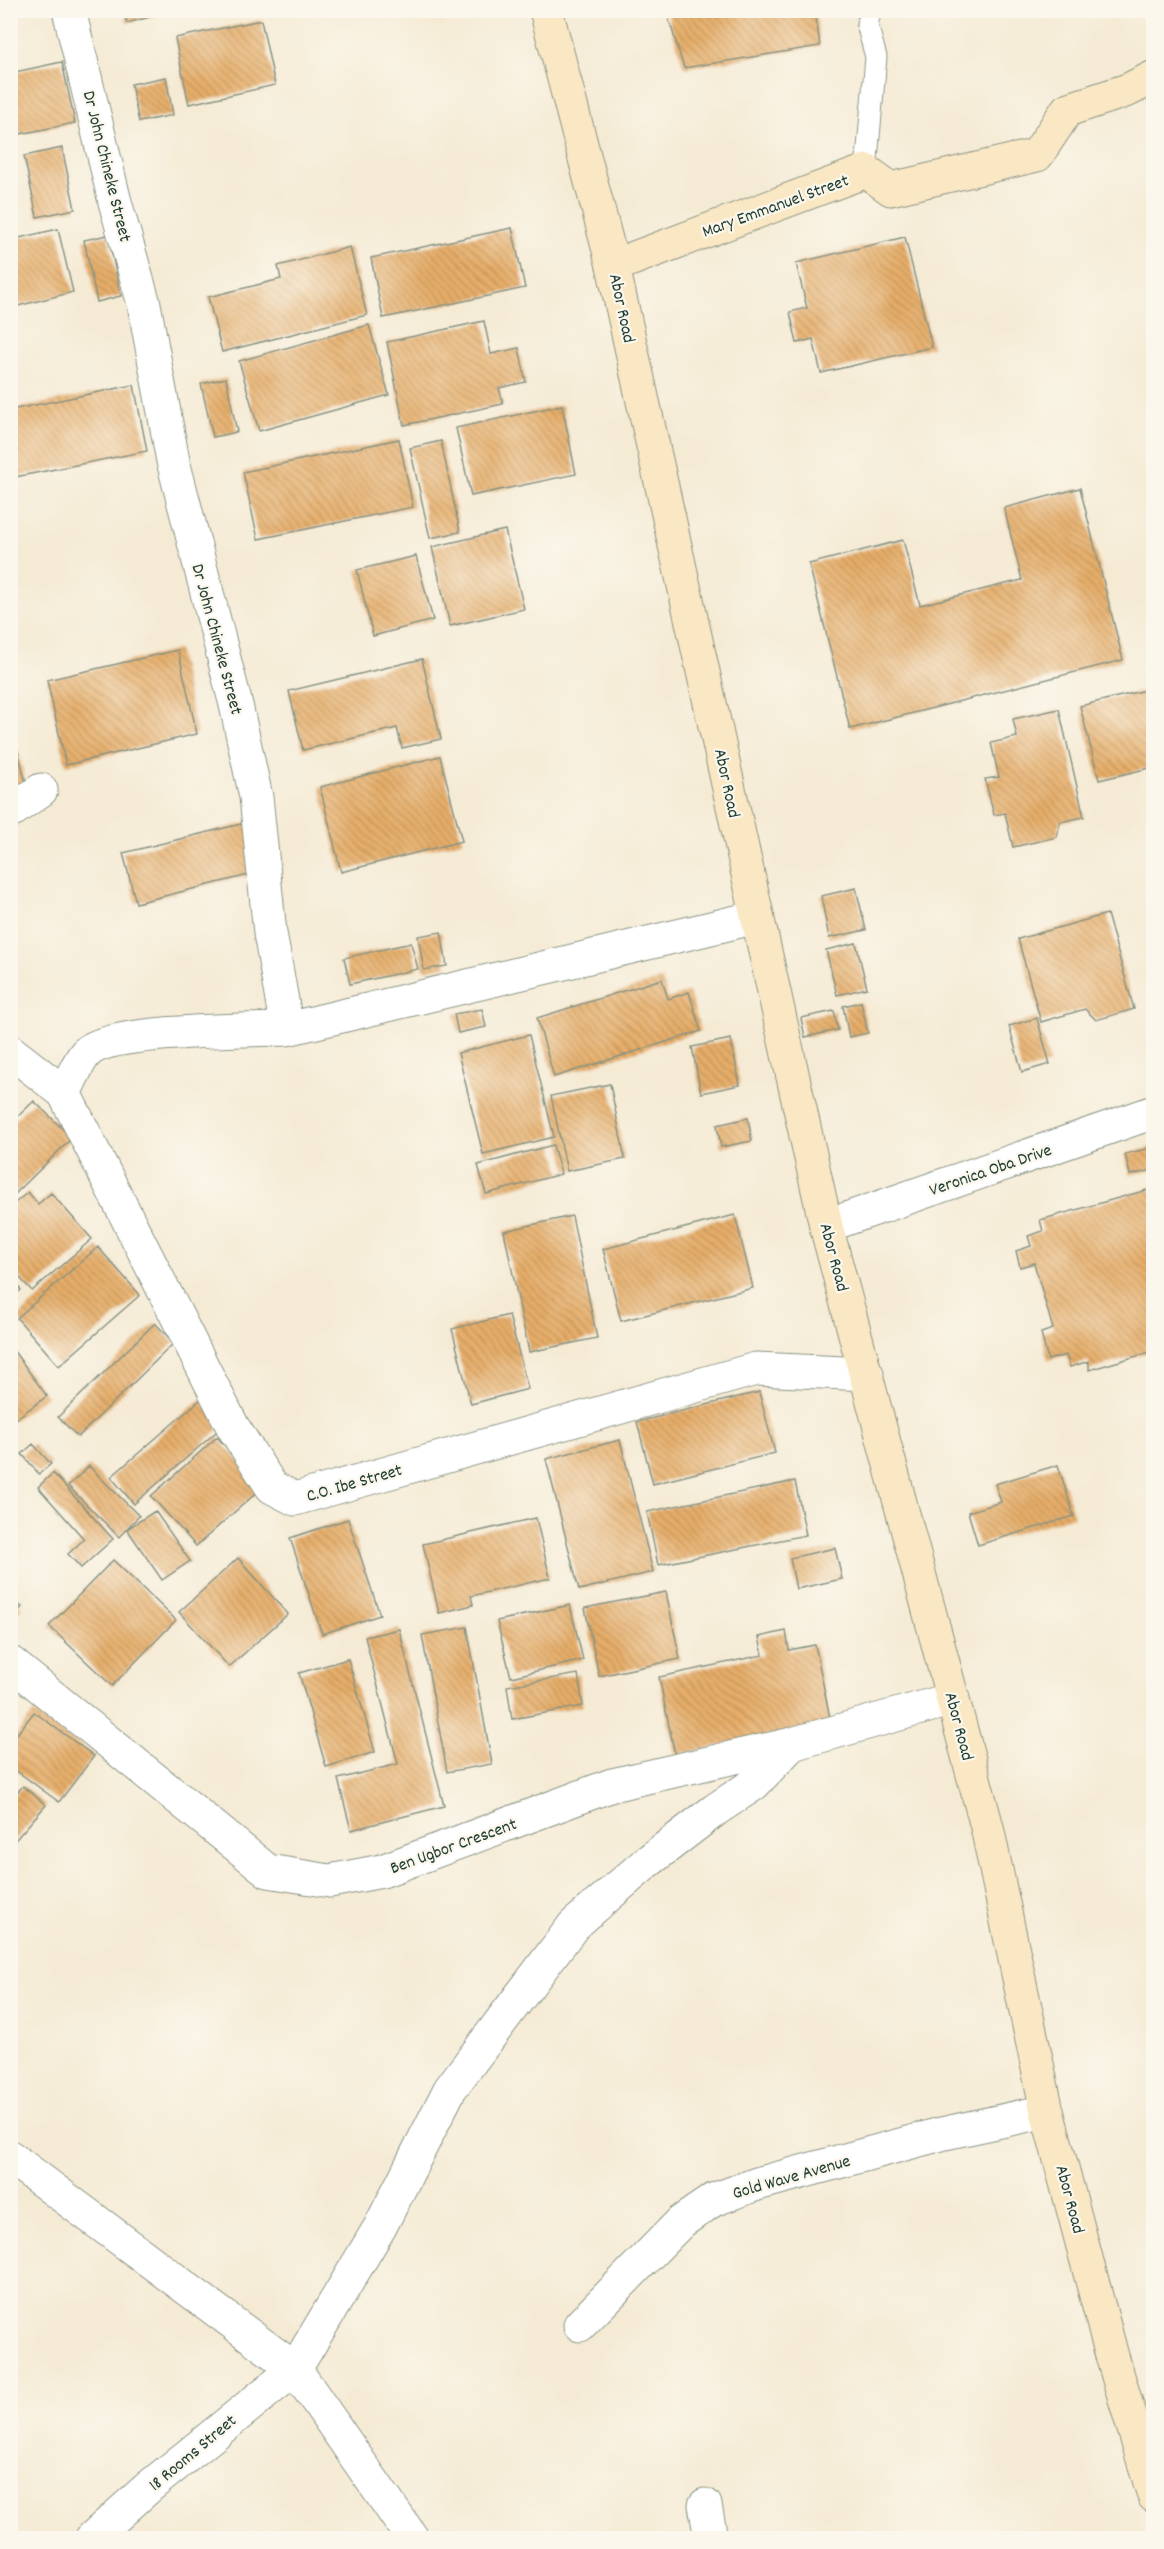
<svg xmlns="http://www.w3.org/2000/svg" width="1164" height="2549" font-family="Dekko,sans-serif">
	<defs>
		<pattern id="building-back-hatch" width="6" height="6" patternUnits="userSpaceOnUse" patternTransform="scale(1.5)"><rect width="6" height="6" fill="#e7ae69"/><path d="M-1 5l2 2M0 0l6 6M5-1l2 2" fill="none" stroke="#bb8f57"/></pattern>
	</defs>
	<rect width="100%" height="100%" fill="#fbf7ec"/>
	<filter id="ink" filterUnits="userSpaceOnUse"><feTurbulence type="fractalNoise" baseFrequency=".0167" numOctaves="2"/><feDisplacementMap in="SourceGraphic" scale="12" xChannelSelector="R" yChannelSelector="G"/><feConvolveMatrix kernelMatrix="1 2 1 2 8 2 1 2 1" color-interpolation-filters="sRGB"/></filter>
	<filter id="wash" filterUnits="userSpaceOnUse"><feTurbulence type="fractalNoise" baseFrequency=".008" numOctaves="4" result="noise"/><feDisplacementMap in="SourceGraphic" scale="24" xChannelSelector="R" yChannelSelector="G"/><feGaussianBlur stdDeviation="1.35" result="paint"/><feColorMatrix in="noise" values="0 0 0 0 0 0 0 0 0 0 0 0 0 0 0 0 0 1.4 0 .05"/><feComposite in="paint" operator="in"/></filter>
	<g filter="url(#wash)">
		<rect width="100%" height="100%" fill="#f5ebd5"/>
		<g id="blocks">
			<path fill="url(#building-back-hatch)" d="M124 10H172V11L127 23Z
				M666 10H815L820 46 684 68Z
				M261 20 275 85 189 104 175 38Z
				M62 62 75 123 10 136V73Z
				M166 77 173 115 139 122 131 84Z
				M62 148 75 209 37 217 24 156Z
				M512 228 525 288 383 318 371 258Z
				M58 229 73 292 10 308V240Z
				M108 235 121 296 97 302 84 240Z
				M905 237 932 347 821 373 813 339 797 343 790 312 807 308 796 263Z
				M350 247 367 315 222 352 208 297 281 279 278 266Z
				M484 321 491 354 519 348 526 382 499 388 503 404 404 425 387 342Z
				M369 325 389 395 259 431 239 361Z
				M226 378 237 432 213 437 201 384Z
				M134 385 147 451 10 478V410Z
				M562 405 576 474 471 496 456 428Z
				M399 439 413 507 258 539 243 472Z
				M441 441 460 532 430 538 410 448Z
				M1080 488 1123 660 850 729 809 564 903 540 920 605 1022 580 1004 508Z
				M505 530 524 609 450 626 432 547Z
				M416 556 433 620 373 636 357 570Z
				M178 650 197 734 66 765 47 680Z
				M422 659 441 739 402 748 397 728 303 750 289 691Z
				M1154 688V767L1099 780 1080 706Z
				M1059 709 1084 817 1060 822 1057 837 1013 847 1005 813 994 815 985 779 999 777 991 743 1017 737 1013 719Z
				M11 724 27 787 10 791V725Z
				M440 756 462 841 341 872 320 787Z
				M249 822 261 872 136 903 123 853Z
				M856 888 866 930 829 938 821 896Z
				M1107 914 1134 1009 1096 1020 1085 1009 1041 1022 1018 939Z
				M441 932 447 966 424 970 418 936Z
				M411 943 418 969 350 984 344 958Z
				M856 943 867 988 837 995 826 950Z
				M662 979 668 999 689 992 701 1031 554 1077 537 1018Z
				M861 1002 868 1033 849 1037 843 1006Z
				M482 1009 486 1027 458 1033 454 1014Z
				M834 1011 838 1030 805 1037 801 1018Z
				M1037 1018 1050 1064 1022 1072 1009 1026Z
				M529 1035 554 1137 483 1154 458 1053Z
				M731 1039 740 1085 701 1093 692 1047Z
				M610 1084 625 1159 567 1171 551 1096Z
				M34 1101 72 1138 10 1199V1124Z
				M748 1118 752 1141 721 1147 717 1125Z
				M553 1145 561 1174 486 1194 478 1165Z
				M1154 1147V1170L1130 1175 1125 1154Z
				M1154 1188V1351L1089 1370V1361L1070 1367 1066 1355 1048 1360 1041 1333 1053 1329 1034 1263 1020 1267 1016 1251 1031 1246 1028 1236 1043 1231 1040 1220Z
				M28 1192 38 1204 51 1193 92 1239 32 1291 10 1267V1207Z
				M735 1215 753 1288 621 1321 603 1249Z
				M572 1216 597 1338 529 1352 504 1231Z
				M98 1247 140 1295 59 1366 17 1318Z
				M10 1278 21 1290 10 1299Z
				M509 1315 528 1389 471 1404 452 1329Z
				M155 1323 174 1343 78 1437 58 1417Z
				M10 1346 47 1396 14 1420 10 1416Z
				M759 1392 775 1453 653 1484 637 1422Z
				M201 1399 224 1425 134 1504 111 1477Z
				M217 1437 263 1487 196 1546 151 1496Z
				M620 1440 653 1572 579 1590 546 1459Z
				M33 1444 51 1464 39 1474 22 1454Z
				M1058 1465 1074 1516 978 1545 968 1512 1001 1502 995 1484Z
				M89 1466 139 1516 119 1537 68 1486Z
				M53 1473 113 1539 81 1568 68 1554 84 1539 38 1487Z
				M795 1481 806 1535 658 1565 647 1512Z
				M155 1511 190 1561 162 1580 127 1529Z
				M536 1518 550 1578 471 1596 473 1605 439 1613 423 1544Z
				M348 1519 380 1615 322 1634 290 1538Z
				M835 1548 842 1579 796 1589 790 1558Z
				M238 1558 288 1614 229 1667 179 1612Z
				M113 1560 176 1620 112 1686 49 1626Z
				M666 1592 680 1659 599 1676 585 1608Z
				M10 1598 22 1607 10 1621Z
				M570 1605 583 1660 511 1677 497 1621Z
				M467 1627 492 1764 447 1772 422 1635Z
				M399 1629 444 1806 351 1830 338 1779 398 1764 365 1637Z
				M786 1631 789 1650 815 1645 831 1723 675 1755 659 1677 763 1655 759 1637Z
				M348 1659 375 1752 326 1767 299 1673Z
				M578 1674 583 1706 512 1719 507 1686Z
				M34 1712 94 1756 59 1802 10 1766V1743Z
				M23 1786 46 1805 10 1846V1800Z"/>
		</g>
	</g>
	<g filter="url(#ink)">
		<use href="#blocks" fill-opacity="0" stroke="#8a9484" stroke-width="1.5"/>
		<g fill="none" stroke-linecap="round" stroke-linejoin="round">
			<g stroke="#8a9484" stroke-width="23">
				<path id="lane" d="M866 171 876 57 867 24 871 10"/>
			</g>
			<g stroke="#8a9484" stroke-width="35">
				<path id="street" d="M10 812 41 790
					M287 1029 757 917
					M10 1051 64 1093 233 1427 272 1487 295 1499 756 1369 867 1374
					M64 1093C71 1081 77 1063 86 1053 107 1030 251 1030 287 1029L270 933 256 797 236 705 173 461 144 304 115 202 69 10
					M826 1226 1154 1112
					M11 1663 268 1871 330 1881 382 1871 612 1785 792 1744 953 1699
					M10 2157 295 2369 412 2538
					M580 2325 681 2222 713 2200 757 2184 941 2134 1047 2111
					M705 2505 711 2538
					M92 2538 150 2486 295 2369 380 2227 450 2089 574 1925 646 1863 715 1810 754 1784 792 1744"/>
			</g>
			<g stroke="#8a9484" stroke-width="35">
				<path id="secondary" d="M546 10 613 266 826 1226 987 1827 1047 2111 1112 2356 1154 2496
					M613 266 866 171 891 189 1037 155 1067 110 1128 90 1154 77"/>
			</g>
			<use href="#lane" stroke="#fff" stroke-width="21"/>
			<use href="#street" stroke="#fff" stroke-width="33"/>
			<use href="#secondary" stroke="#fae7c3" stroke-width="33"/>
		</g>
	</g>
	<g text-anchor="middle" stroke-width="4.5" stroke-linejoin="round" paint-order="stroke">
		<g font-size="18" fill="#1f3d34" stroke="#fbf7ec">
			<text transform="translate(108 166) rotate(76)" y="6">Dr John Chineke Street</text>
			<text transform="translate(775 205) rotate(-20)" y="6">Mary Emmanuel Street</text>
			<text transform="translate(623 308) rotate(78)" y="6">Abor Road</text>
			<text transform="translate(218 639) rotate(75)" y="6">Dr John Chineke Street</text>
			<text transform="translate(728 783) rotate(78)" y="6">Abor Road</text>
			<text transform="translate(990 1169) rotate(-19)" y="6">Veronica Oba Drive</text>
			<text transform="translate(835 1257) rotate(75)" y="6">Abor Road</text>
			<text transform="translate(354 1482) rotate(-16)" y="6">C.O. Ibe Street</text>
			<text transform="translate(960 1726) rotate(75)" y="6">Abor Road</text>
			<text transform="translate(453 1845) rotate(-20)" y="6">Ben Ugbor Crescent</text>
			<text transform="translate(791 2176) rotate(-16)" y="6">Gold Wave Avenue</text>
			<text transform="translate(1071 2199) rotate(75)" y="6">Abor Road</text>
			<text transform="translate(192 2452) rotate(-40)" y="6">18 Rooms Street</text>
		</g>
	</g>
	<rect width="1164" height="2549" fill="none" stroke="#fbf7ec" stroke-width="36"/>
</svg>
